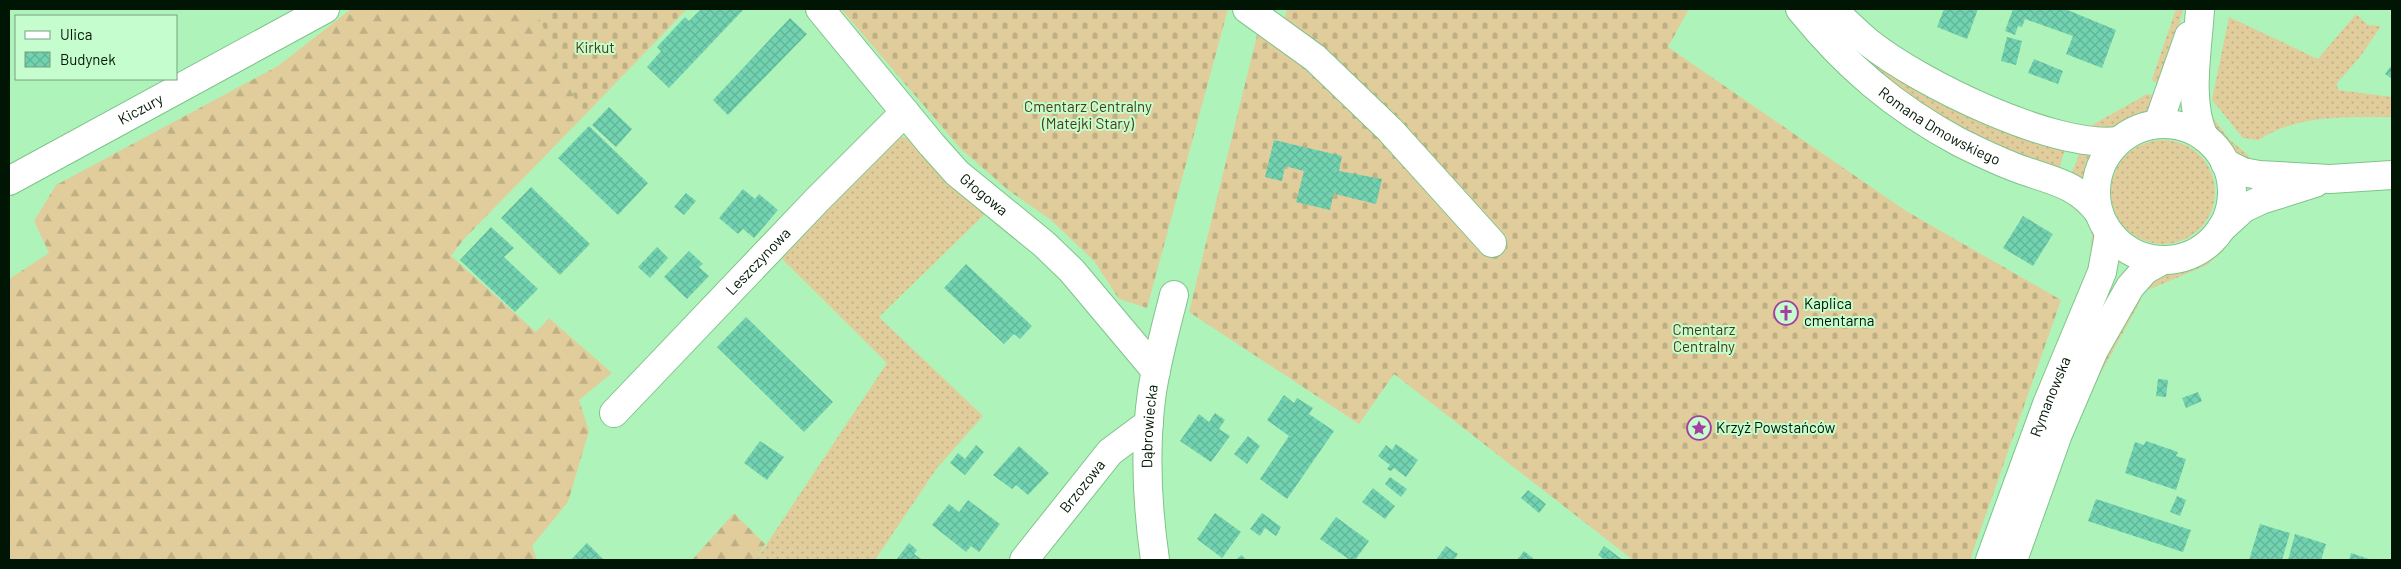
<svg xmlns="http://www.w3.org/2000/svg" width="2401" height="569" font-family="Barlow,sans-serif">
	<defs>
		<pattern id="grass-dots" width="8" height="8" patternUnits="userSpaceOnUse" patternTransform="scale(1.25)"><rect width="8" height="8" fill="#e1cd9b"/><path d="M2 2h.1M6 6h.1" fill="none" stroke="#bfaf84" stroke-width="1.8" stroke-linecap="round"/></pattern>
		<pattern id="forest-firs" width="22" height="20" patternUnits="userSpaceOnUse" patternTransform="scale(1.25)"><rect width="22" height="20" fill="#e1cd9b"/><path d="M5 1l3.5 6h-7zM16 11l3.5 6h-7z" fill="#bfaf84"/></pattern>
		<pattern id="cemetery-stones" width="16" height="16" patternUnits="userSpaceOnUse" patternTransform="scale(1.25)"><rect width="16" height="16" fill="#e1cd9b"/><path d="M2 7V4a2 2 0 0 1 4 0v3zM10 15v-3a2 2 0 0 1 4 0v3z" fill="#bfaf84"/></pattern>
		<pattern id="building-cross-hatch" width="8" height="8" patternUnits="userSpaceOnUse" patternTransform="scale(1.25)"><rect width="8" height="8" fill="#72d3b1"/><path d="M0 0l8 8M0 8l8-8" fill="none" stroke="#61b497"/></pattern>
	</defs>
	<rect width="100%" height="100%" fill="#aef4ba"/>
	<path fill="url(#grass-dots)" d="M2176 9H2183L2164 84 2154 82 2152 79Z
		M2356 14 2368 25 2381 26 2360 57 2337 83 2338 90 2392 97V117C2350 117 2296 114 2259 140L2243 138 2212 100 2229 17 2318 59Z
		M1866 57 2066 146 2058 173 1926 113 1864 59Z
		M2147 94 2160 97 2144 116 2111 132 2087 128Z
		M2206 108 2229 139 2248 155 2251 163C2219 148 2213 143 2206 108Z
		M898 136 910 139 985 214 879 317 983 416 937 468 875 560H756L887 363 779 256Z
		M2111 192a52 52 0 1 1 104 0a52 52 0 1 1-104 0Z
		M2081 150 2096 155 2087 182 2071 175Z
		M2064 200C2097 221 2098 223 2092 262L2090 259 2092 236 2088 221Z
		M2241 225 2223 251 2207 265 2148 290 2141 285 2162 271 2195 262 2205 257 2224 237Z
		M2135 296 2141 300 2097 380 2096 373Z"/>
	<path fill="url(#forest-firs)" d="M351 9H535L583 117 464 239 451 256 536 332 549 318 612 373 579 400 589 431 568 502 532 546 537 560H9V279L49 253 34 221 56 185 278 66Z
		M734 513 765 544 756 560H692Z"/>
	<path fill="url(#cemetery-stones)" d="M535 9H687L583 117Z
		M841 9H1228L1147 308 1119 299 1094 261 1051 220 1008 190 961 149Z
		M1287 9H1689L1668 47 1906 211 2061 300 1970 560H1633L1394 374 1359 424 1189 312 1258 31 1279 42Z"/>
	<path fill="url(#building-cross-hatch)" d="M701 9H744L669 88 647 67 661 51 657 47 685 17 689 21Z
		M1944 9H1978L1967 39 1937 27Z
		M2013 9H2065L2116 30 2102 68 2066 54 2073 36 2025 19 2022 27 2018 26 2015 35 2005 31Z
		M790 18 807 34 728 115 713 100Z
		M2007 37 2022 41 2016 65 2001 61Z
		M2034 59 2063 71 2058 84 2028 73Z
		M2392 65V79L2385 74Z
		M609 107 632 129 616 147 592 125Z
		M589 126 648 183 618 215 558 158Z
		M1274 140 1342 156 1339 171 1382 179 1376 204 1335 194 1334 192 1330 210 1296 202 1304 171 1285 166 1282 181 1265 177Z
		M531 187 590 244 560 275 501 218Z
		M743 189 755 199 759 194 778 210 754 238 743 229 738 234 719 218Z
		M686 193 696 201 684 215 674 207Z
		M2023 216 2053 234 2033 266 2003 248Z
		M491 227 514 248 504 257 538 289 515 312 460 260Z
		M657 247 668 258 650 278 638 267Z
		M689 251 703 264 699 267 709 276 687 299 664 277Z
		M966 264 1032 326 1020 339 1014 334 1004 344 944 288Z
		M1785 302 1799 312 1789 325 1775 315 1774 309 1779 303Z
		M746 317 833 402 804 432 717 347Z
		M2158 379 2168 380 2166 397 2156 396Z
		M2198 392 2202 401 2186 408 2182 398Z
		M1284 395 1294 403 1297 398 1313 408 1309 414 1334 431 1287 499 1260 479 1289 436 1267 420Z
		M1215 413 1225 420 1219 429 1230 436 1211 462 1180 441 1199 414 1209 422Z
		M1248 436 1260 446 1247 464 1234 454Z
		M760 441 784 457 767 480 744 463Z
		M2146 441 2178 452 2176 456 2186 459 2176 490 2125 473 2135 442 2144 445Z
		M1396 444 1418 460 1406 477 1394 468 1391 471 1387 469 1390 465 1378 456 1386 445 1392 450Z
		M976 445 984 452 965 475 950 463 958 453 965 459Z
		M1019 446 1049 473 1028 495 1016 485 1012 489 993 475Z
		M1390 477 1407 489 1401 497 1385 484Z
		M1373 488 1395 506 1385 519 1362 502Z
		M1528 490 1546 504 1539 513 1521 498Z
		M2177 496 2186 500 2180 516 2170 512Z
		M2096 499 2191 530 2183 552 2088 521Z
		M968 500 1000 524 979 552 971 546 966 552 932 525 949 504 959 512Z
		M1215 513 1241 532 1222 558 1197 539Z
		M1262 513 1281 527 1276 536 1265 528 1260 536 1250 529Z
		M1336 517 1369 541 1355 560H1350L1320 539Z
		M2260 524 2290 533 2282 560H2249Z
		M2295 534 2326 544 2321 560H2288Z
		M587 543 604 560H571Z
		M909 543 917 550 914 554 923 560H896Z
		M1446 546 1458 554 1454 560H1436Z
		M1604 546 1623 560H1605L1598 555Z
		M1524 551 1535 560H1517Z
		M2351 553 2372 560H2349Z
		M1241 555 1247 560H1236Z"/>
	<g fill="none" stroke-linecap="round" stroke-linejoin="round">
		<g stroke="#7fc38b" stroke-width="30">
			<g id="minor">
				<path id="s1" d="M820 9 932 145 957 173 1044 244 1072 271 1156 371"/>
				<path d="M1247 9 1315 58 1390 130 1492 243"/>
				<path d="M2200 9C2198 48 2187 101 2204 137"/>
				<path d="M2158 124 2189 36"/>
				<path id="s2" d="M9 181 325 9"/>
				<path id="s3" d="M614 413 817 200 905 112"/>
				<path id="s4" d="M1024 560 1110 452 1149 423"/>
				<path id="s5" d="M1155 560C1147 504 1144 448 1152 392 1157 359 1166 327 1174 295"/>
			</g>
		</g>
		<g stroke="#7fc38b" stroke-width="30">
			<g id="major">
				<path id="s6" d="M1800 9C1846 66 1894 107 1959 142 1977 151 1996 160 2014 167 2047 180 2077 182 2099 213"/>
				<path d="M1832 9C1844 20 1856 32 1868 42 1919 83 2054 149 2118 141"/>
				<circle cx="2164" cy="192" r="68"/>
				<path d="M2225 163 2243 172 2259 175 2330 179 2392 175"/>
				<path d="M2221 229 2244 208 2261 200 2315 183"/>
				<path id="s7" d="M1990 560 2047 404 2102 272 2109 234"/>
				<path d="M2013 560 2058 434 2094 350 2130 287 2145 270 2163 260"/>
			</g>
		</g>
		<use href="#minor" stroke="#fff" stroke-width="28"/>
		<use href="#major" stroke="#fff" stroke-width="28"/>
	</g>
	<defs>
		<g id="church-ring" transform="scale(1.25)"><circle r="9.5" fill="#c6fdce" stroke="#a43ea1" stroke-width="1.5"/><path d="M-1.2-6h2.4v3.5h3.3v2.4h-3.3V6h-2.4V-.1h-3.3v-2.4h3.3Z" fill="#a43ea1"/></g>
		<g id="sight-ring" transform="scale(1.25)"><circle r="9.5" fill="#c6fdce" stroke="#a43ea1" stroke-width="1.5"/><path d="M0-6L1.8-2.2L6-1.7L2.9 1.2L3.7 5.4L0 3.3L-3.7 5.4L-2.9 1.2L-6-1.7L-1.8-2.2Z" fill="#a43ea1"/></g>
	</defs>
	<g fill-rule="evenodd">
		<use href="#church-ring" x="1786" y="313"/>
		<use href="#sight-ring" x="1699" y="428"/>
	</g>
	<g text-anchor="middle" stroke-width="4" stroke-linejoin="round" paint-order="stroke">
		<g font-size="15" fill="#4a3c16" stroke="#c6fdce">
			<text x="595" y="53">Kirkut</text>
			<text x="1088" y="112">Cmentarz Centralny<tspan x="1088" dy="17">(Matejki Stary)</tspan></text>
			<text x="1704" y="335">Cmentarz<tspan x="1704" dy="17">Centralny</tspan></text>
		</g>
		<g font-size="15" fill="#001503" stroke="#c6fdce">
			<text dy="5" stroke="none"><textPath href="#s2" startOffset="150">Kiczury</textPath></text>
			<text dy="5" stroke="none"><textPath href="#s6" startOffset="184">Romana Dmowskiego</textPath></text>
			<text dy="5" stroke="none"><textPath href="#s1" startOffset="248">Głogowa</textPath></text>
			<text dy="5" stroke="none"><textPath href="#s3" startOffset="209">Leszczynowa</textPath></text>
			<text dy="5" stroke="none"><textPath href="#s7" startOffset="174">Rymanowska</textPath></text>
			<text dy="5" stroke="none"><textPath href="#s5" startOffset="134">Dąbrowiecka</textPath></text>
			<text dy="5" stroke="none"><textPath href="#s4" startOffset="94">Brzozowa</textPath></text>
		</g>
		<g font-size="15" fill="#001503" stroke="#c6fdce" text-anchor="start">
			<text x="1804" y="309">Kaplica<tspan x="1804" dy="17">cmentarna</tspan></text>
			<text x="1716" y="433">Krzyż Powstańców</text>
		</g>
	</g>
	<rect width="2401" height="569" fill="none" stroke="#001503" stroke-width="20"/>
	<rect x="15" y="15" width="162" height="65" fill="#c6fdce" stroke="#77a07d"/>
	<rect x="25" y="31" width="25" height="8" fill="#ffffff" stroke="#77a07d"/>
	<text x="60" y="40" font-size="15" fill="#001503">Ulica</text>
	<rect x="25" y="52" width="25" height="15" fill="url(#building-cross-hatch)" stroke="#77a07d"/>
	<text x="60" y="65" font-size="15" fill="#001503">Budynek</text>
</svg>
